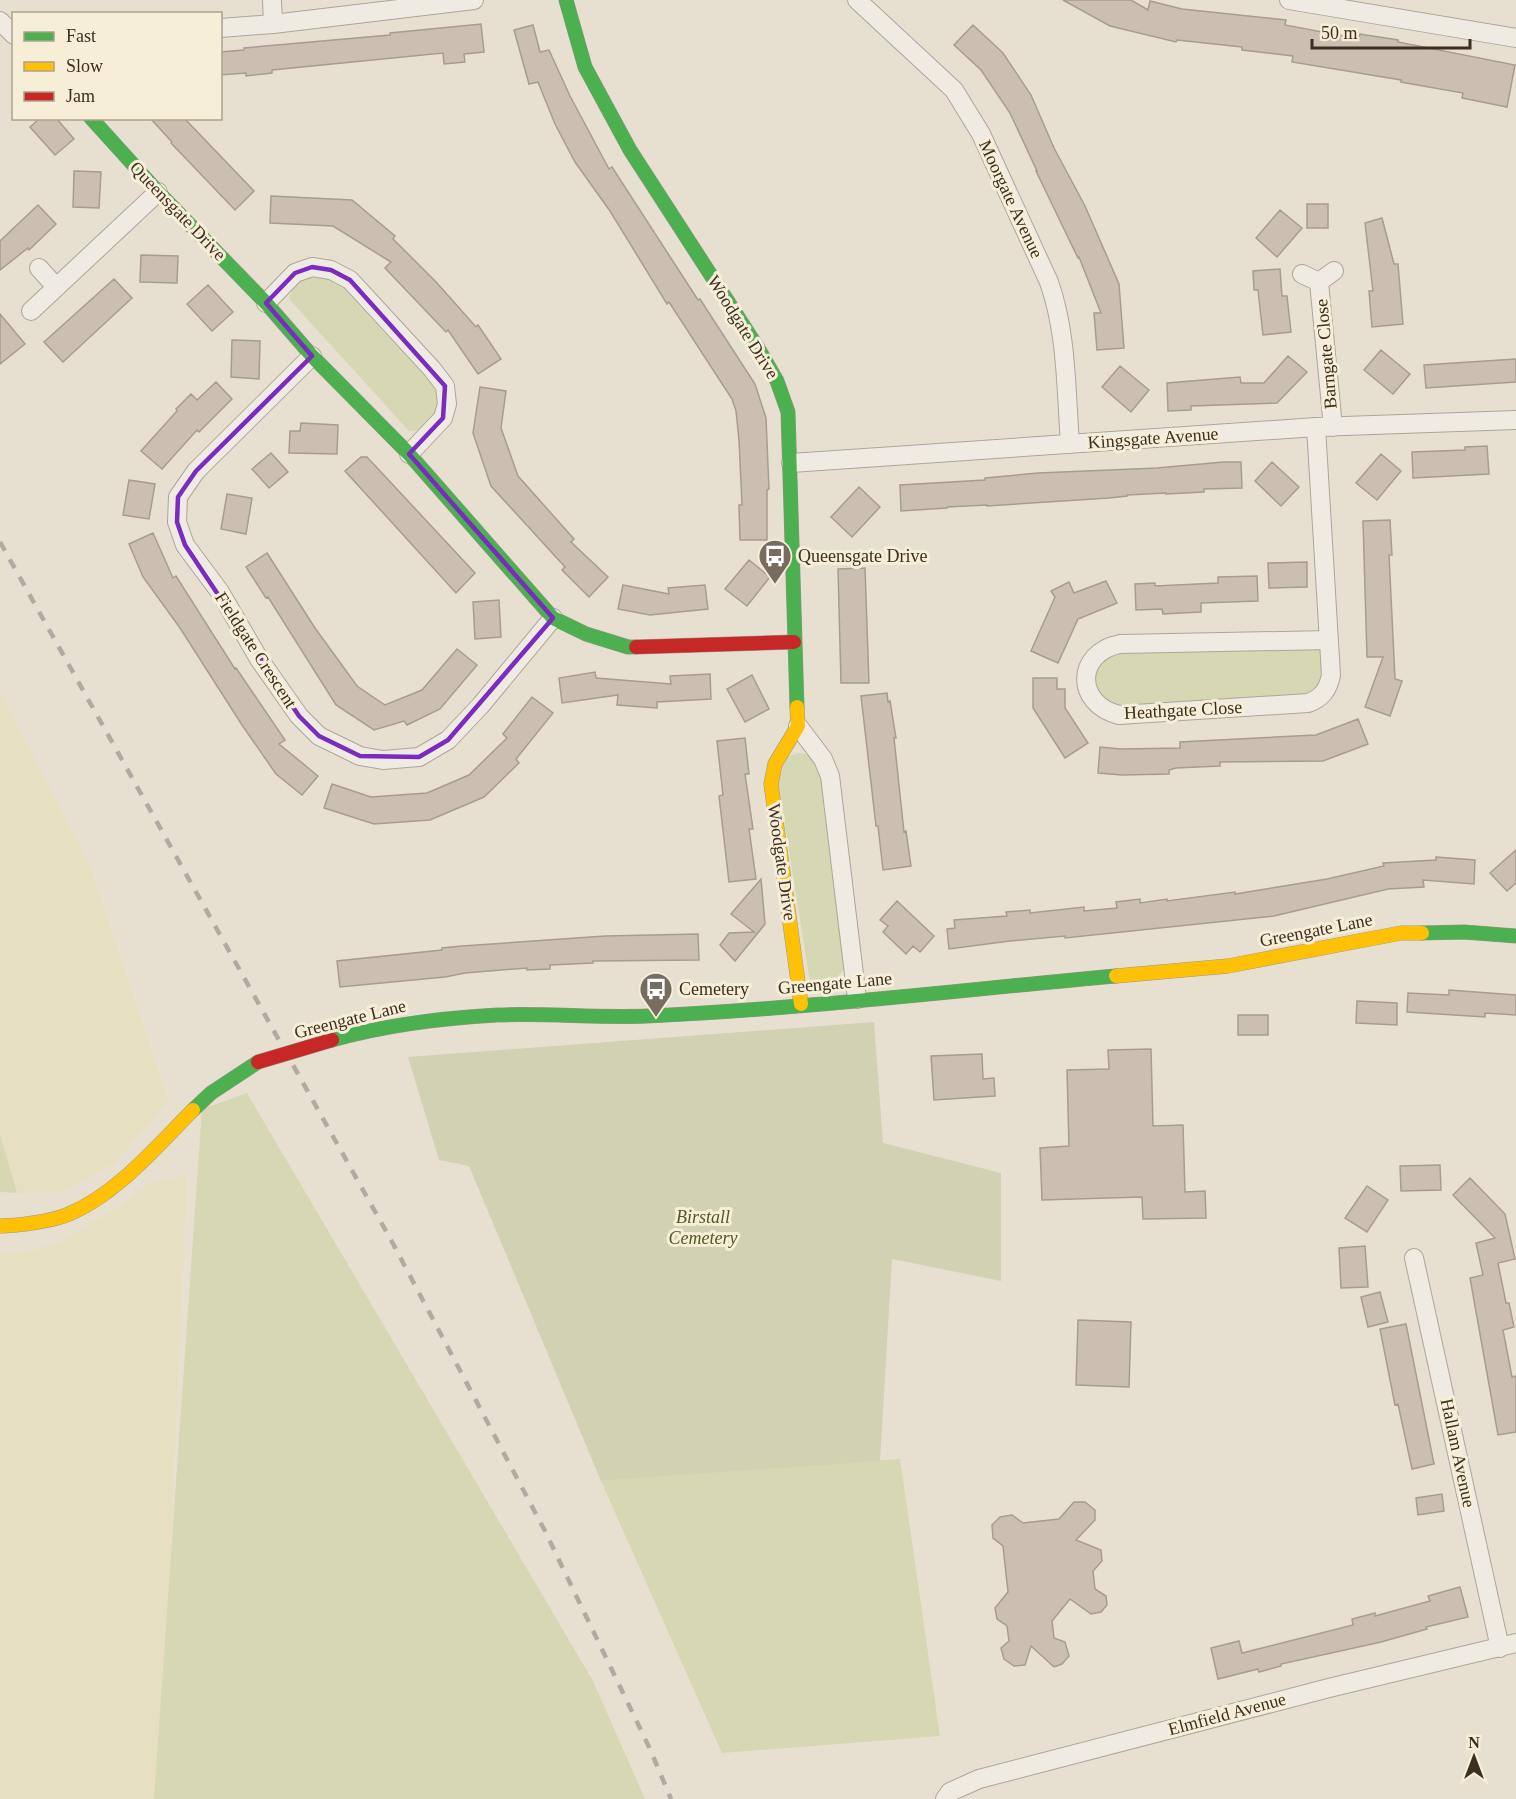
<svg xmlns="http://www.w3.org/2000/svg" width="1516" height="1799" font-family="'Times New Roman',serif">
	<rect width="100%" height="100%" fill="#e7e0d1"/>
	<path fill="#e6dfc2" d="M0 693 89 863 169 1101 113 1164 62 1192 17 1193 0 1135Z
		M187 1174 161 1766 156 1799H0V1253H24L63 1241 119 1206 151 1183Z"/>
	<path fill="#d6d7b3" d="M316 274 331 278 345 290 430 382 438 395 440 408 421 430 409 431 289 299C295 281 298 279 316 274Z
		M1329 640 1324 693 1103 709 1089 663 1095 654Z
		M798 753C817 754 818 763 824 779L847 963C839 979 829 988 810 982L778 781 786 757Z
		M247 1093 593 1681 645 1799H154L202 1109Z
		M0 1135 17 1193 0 1192Z
		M900 1459 940 1736 722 1753 601 1481Z"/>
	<path fill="#d1d1b3" d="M874 1022 883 1143 1001 1173V1281L892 1259 880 1461 601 1481 469 1166 439 1160 408 1057Z"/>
	<path fill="#cbbfb2" stroke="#a89c90" stroke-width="1.5" d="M1063 0H1131L1148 10 1150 1 1182 9 1286 20 1285 25 1359 39 1360 34 1398 40V42L1515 65 1507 107 1462 98 1463 93 1401 82V80L1292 62 1293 56 1242 50V47L1177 40 1176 42 1110 26Z
		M481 24 484 52 464 54 465 62 444 64 443 53 272 70V73L246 76V73L220 75V52L244 50V48L390 35V33Z
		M533 25 540 52 549 50 570 96 609 169 612 167 698 300 700 299 755 384 766 418 769 489 767 490V540H740L739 505H742L739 440 736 411 732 399 669 302 667 304 610 211 575 162 555 124 538 82 529 84 514 30Z
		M973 25 1003 53 1031 95 1054 148 1085 206 1119 284 1124 348 1097 350 1094 313H1101L1079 257 1078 258 1036 171H1037L1010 113 981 70 954 45Z
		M40 118H56L74 139 55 155 30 127Z
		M150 118H184L254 191 235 210 171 143 172 142Z
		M74 171 101 172 99 208 73 207Z
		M271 196 352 200 395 236 393 239 437 283 476 327 478 325 501 359 478 374 448 330 446 332 385 268 391 262 333 226 270 223Z
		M1307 204H1328V228H1307Z
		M38 205 56 224 29 250 28 248 0 270V241Z
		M1280 210 1302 228 1277 257 1256 238Z
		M1382 218 1394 264H1398L1403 324 1372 327 1369 291H1373L1365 223Z
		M141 255 178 256 177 283 140 282Z
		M1280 269 1282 296H1287L1291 332 1263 335 1258 290H1254L1253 271Z
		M114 279 132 298 63 362 44 342Z
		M208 285 233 312 212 331 187 304Z
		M0 314 25 344 0 364Z
		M232 340 260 341 259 379 231 377Z
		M1381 350 1410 374 1393 394 1364 370Z
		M1288 356 1307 372 1277 403 1191 406V410L1168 411 1167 383 1240 377 1241 383H1264Z
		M1516 359V382L1426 388 1424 365Z
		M1120 366 1149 390 1131 412 1102 387Z
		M216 382 232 399 199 432 197 430 162 469 141 451 177 411 176 409 191 394 197 400Z
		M480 387 506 391 501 428 518 476 574 539 571 542 608 577 589 597 562 570 565 567 491 486 473 433Z
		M301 423 338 425 337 454 289 453 290 431H300Z
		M1487 446 1489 474 1413 478 1412 452 1465 450V447Z
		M271 453 288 472 269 488 252 469Z
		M1381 454 1401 471 1377 500 1356 483Z
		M361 457H367L475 573 456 593 345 471Z
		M1223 462H1241L1242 488 1204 489V492L1166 494V493L1127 495V496L1109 498 987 506V505L947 507V508L901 511 900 485 985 480V478L1038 473 1157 468Z
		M1272 462 1299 487 1281 506 1255 481Z
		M129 480 155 484 149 519 123 515Z
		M859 487 880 507 852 537 831 517Z
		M227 494 252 498 246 534 221 529Z
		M1390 520 1392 555H1389L1395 679 1402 681 1390 716 1365 707 1383 657H1367L1363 521Z
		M153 533 173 578 176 576 235 669 236 668 285 740 279 744 318 776 302 795 276 774 242 725 180 628 143 577 129 544Z
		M267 553 315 628 357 686 385 705 422 690 457 649 477 665 440 709 407 725 404 721 374 730 336 705 268 597 266 598 246 567Z
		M749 560 770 577 747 606 725 589Z
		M1307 562V587L1269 588 1268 563Z
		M865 568 869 683H841L838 569Z
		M1257 576 1258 601 1201 603V612L1163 614 1162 609 1136 610 1135 584 1155 583V586L1218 583V577Z
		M1106 581 1117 603 1078 619 1058 663 1031 651 1055 597 1051 591 1069 582 1074 593Z
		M623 585 669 594 668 588 705 585 708 609 650 615 618 609Z
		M499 600 501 637 475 639 473 602Z
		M595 672 596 678 671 684 670 676 710 674 711 699 657 702V708L617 705 618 695 562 703 559 678Z
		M752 675 769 709 745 722 727 689Z
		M1033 678H1057V689H1065V708L1088 743 1065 758 1033 708Z
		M887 693 888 702 890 701 896 738H894L904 832 906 831 911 866 883 870 878 826H876L861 696Z
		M532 697 553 713 516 759 519 763 484 797 430 820 374 824 324 808 332 784 371 797 427 793 469 775 507 738 503 734Z
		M1358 719 1368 744 1323 761 1220 762V766L1176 768 1169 770V774L1122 775 1098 773 1100 747 1121 749 1180 748V742L1316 735Z
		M745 738 749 774H745L753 829H749L756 879 729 882 719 796 723 795 717 741Z
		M1516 850V883L1507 891 1490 873Z
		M1436 857 1475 860 1474 884 1423 880 1424 887 1388 889 1274 916 1065 938V936L1010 941 949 949 947 929 955 928 954 920 1007 916 1006 912 1030 910V913L1084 907V911L1117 908 1116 902 1140 899V903L1167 899V901L1235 892V894L1327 879 1384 866 1383 863 1436 860Z
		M761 879 765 924 735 961 720 945 729 933 754 932 731 914Z
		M897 901 934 936 920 952 913 946 906 954 883 932 888 926 880 920Z
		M698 934 699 960 593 961V963L550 965V969L527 970V968L465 973 445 977 340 987 337 961 442 950V948L462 946 605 936Z
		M1449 990 1516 995V1015L1485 1013V1017L1407 1012 1408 993 1449 995Z
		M1357 1001 1397 1003V1025L1356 1023Z
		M1238 1015H1268V1035H1238Z
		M1151 1049 1153 1126 1183 1125 1185 1192 1205 1191 1206 1218 1143 1219 1142 1197 1042 1200 1040 1148 1069 1146 1067 1070 1109 1069 1108 1050Z
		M982 1054 983 1079 994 1078 995 1096 934 1100 931 1056Z
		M1440 1165 1441 1190 1401 1191 1400 1166Z
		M1470 1178 1505 1214 1515 1259 1498 1263 1506 1303H1509L1514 1327 1503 1330 1512 1377 1516 1376V1432L1498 1435 1470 1278 1483 1275 1476 1243 1495 1238 1453 1195Z
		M1367 1186 1388 1200 1367 1232 1345 1218Z
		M1365 1246 1368 1287 1341 1288 1339 1248Z
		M1380 1292 1388 1322 1368 1327 1361 1297Z
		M1078 1320 1131 1322 1129 1387 1076 1385Z
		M1406 1324 1434 1464 1412 1469 1398 1404 1395 1405 1380 1329Z
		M1442 1494 1444 1511 1418 1515 1416 1498Z
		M1074 1502H1085L1095 1510V1520L1076 1540 1101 1550 1102 1561 1093 1571 1095 1589 1106 1596 1107 1605 1101 1612 1091 1614 1070 1599 1052 1621 1054 1638 1065 1642 1069 1656 1062 1664 1054 1667 1031 1646 1025 1665 1014 1666 1004 1659 1001 1648 1009 1641 1007 1626 997 1619 995 1608 1008 1592 1003 1546 993 1538 992 1525 1000 1517 1012 1515 1023 1523 1059 1519Z
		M1460 1587 1468 1617 1426 1627 1427 1629 1381 1642 1281 1664V1666L1259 1672 1258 1669 1218 1679 1211 1648 1239 1641 1242 1653 1353 1625 1352 1619 1375 1613V1616L1430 1601 1428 1596Z"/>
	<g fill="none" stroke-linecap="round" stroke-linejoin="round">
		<g stroke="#ada599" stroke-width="20">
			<path id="street" d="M272 0 273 24
				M857 0 954 90 981 134 1049 282C1067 333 1066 390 1070 444
				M1289 0 1516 38
				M0 21 14 35
				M220 28 273 24 474 0
				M39 268 56 287
				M1302 274 1319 282 1334 271
				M1319 282 1333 427
				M266 303 295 273 312 267 331 270 350 280 432 369 445 386 447 404 443 418 409 454
				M31 311 158 192
				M312 356 196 471 178 497 177 522 185 545 220 592 259 659 299 716 319 736 360 756 383 760 419 757 448 740 481 705 553 618
				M1316 427 1331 675C1328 690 1322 698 1308 703L1119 715C1075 704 1075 653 1120 644L1329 640
				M791 463 1316 427 1516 420
				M798 726 823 759 830 776 857 999
				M1414 1258 1500 1648
				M945 1799 950 1792 979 1779 1329 1688 1516 1643"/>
		</g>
		<g stroke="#9c958a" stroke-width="15">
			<path id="fast" d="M566 0 585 67 630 150 758 348 777 381 788 412 797 707
				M91 118 158 192 266 303 312 356 409 454 553 618 586 634 628 647H636
				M1422 933 1464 932 1516 936
				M332 1040C386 1025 441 1018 497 1015 547 1013 597 1018 647 1016 803 1009 960 990 1116 976
				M193 1110 211 1093 258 1062"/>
		</g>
		<g stroke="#9c958a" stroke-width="15">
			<path id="slow" d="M797 707 798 726 775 764 771 784 801 1004
				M1116 976 1228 966 1401 933H1422
				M0 1226C16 1226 54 1221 69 1214 117 1194 157 1146 193 1110"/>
		</g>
		<g stroke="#9c958a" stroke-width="15">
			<path id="jam" d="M636 647 794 642"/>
		</g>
		<use href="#street" stroke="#efebe3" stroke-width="18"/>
		<use href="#fast" stroke="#4caf50" stroke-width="14"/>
		<use href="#slow" stroke="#ffc107" stroke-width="14"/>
		<use href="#jam" stroke="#c62828" stroke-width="14"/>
		<path stroke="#afaaa2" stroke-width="4.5" stroke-dasharray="10 10" stroke-linecap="butt" d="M0 542 391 1240 545 1531 650 1749 671 1799"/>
		<g stroke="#9c958a" stroke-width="15" stroke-linecap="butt">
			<path id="jam-bridge" d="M258 1062 332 1040"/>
		</g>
		<use href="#jam-bridge" stroke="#c62828" stroke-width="14"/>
	</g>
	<path fill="none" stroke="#7b2cbf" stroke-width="4.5" stroke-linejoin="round" d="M312 267 331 270 350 280 445 386 443 418 409 454 553 618 448 740 419 757 360 756 319 736 299 716 185 545 177 522 178 497 196 471 312 356 266 303 295 273Z"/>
	<defs>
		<g id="bus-pin" transform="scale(1.725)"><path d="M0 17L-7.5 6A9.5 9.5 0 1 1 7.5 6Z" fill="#786c5e" stroke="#f7eed8"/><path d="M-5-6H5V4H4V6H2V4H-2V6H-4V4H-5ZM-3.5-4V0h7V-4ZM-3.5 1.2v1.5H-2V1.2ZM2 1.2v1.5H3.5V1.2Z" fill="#fff"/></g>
	</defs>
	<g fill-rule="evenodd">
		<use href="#bus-pin" x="775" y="556"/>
		<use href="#bus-pin" x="656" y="989"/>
	</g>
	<g text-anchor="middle" stroke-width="6" stroke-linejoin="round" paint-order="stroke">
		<g font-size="18" fill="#3d2e20" stroke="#f7eed8">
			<text transform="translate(1011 199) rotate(65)" y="6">Moorgate Avenue</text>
			<text transform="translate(178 211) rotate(46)" y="6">Queensgate Drive</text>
			<text transform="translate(743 327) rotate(58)" y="6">Woodgate Drive</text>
			<text transform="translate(1326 354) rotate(-95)" y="6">Barngate Close</text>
			<text transform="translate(1153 438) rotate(-4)" y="6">Kingsgate Avenue</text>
			<text transform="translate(256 650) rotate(57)" y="6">Fieldgate Crescent</text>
			<text transform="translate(1183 710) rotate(-3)" y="6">Heathgate Close</text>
			<text transform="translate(782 862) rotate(82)" y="6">Woodgate Drive</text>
			<text transform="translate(1316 930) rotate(-11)" y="6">Greengate Lane</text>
			<text transform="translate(835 983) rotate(-5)" y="6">Greengate Lane</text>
			<text transform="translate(350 1019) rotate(-14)" y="6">Greengate Lane</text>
			<text transform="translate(1458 1453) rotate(78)" y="6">Hallam Avenue</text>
			<text transform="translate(1227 1714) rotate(-15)" y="6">Elmfield Avenue</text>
		</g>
		<g font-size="18" fill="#3d2e20" stroke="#f7eed8" text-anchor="start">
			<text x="798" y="562">Queensgate Drive</text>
			<text x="679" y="995">Cemetery</text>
		</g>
		<g font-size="18" font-style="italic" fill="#4d5a26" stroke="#f7eed8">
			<text x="703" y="1223">Birstall<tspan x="703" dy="21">Cemetery</tspan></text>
		</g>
	</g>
	<rect x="12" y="12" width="210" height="108" fill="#f7eed8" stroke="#ada18e" stroke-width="1.5"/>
	<rect x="24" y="32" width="30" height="9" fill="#4caf50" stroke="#ada18e" stroke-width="1.5"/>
	<text x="66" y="42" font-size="18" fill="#3d2e20">Fast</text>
	<rect x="24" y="62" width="30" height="9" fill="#ffc107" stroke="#ada18e" stroke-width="1.5"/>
	<text x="66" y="72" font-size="18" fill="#3d2e20">Slow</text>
	<rect x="24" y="92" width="30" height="9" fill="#c62828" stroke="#ada18e" stroke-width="1.5"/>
	<text x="66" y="102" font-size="18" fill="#3d2e20">Jam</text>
	<g transform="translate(1474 1757)" stroke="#f7eed8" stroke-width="4.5" paint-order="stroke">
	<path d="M0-4.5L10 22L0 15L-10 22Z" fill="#3d2e20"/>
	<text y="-9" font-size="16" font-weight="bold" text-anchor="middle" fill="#3d2e20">N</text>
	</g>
	<path d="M1312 39v9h158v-9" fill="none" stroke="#3d2e20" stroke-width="3"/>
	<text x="1321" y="39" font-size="18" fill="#3d2e20" stroke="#f7eed8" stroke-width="4.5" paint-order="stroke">50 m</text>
</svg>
